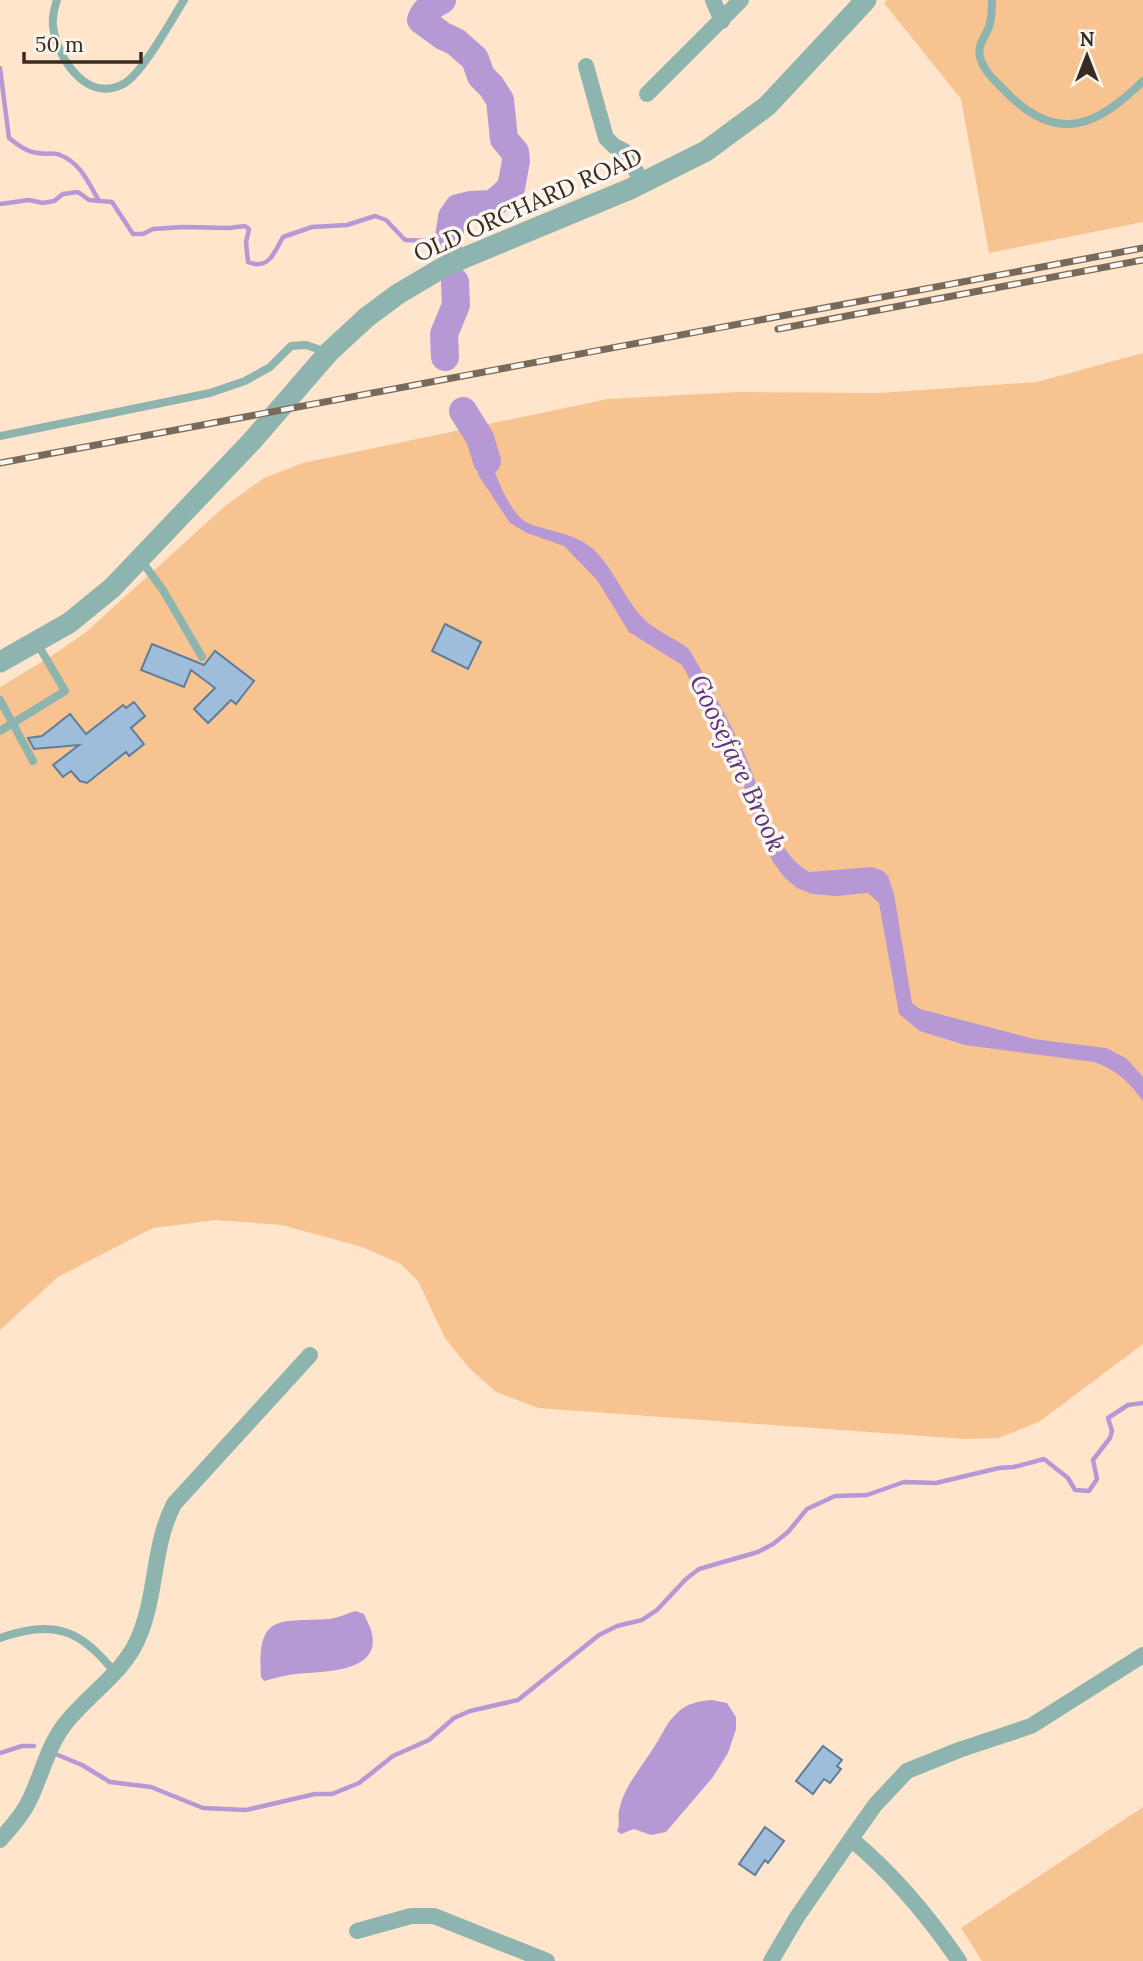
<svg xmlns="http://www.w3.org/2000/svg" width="1143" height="1961" font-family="Lora,serif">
	<rect width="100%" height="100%" fill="#ffe5cc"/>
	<path fill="#f7c491" d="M887 0H1143V222L989 253 961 99 884 3Z
		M1143 353V1344L1039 1422 998 1438 964 1439 538 1408 496 1392 469 1368 445 1338 418 1281 401 1264 362 1247 282 1225 216 1220 153 1228 58 1277 0 1330V687L50 657 85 633 225 506 264 478 303 463 608 399 738 392 879 393 1037 382Z
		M1143 1807V1961H982L961 1928Z"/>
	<path fill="#b698d5" d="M481 426C487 450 505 515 530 524 552 532 577 534 594 550 614 569 623 596 641 616 654 631 674 637 689 649 709 683 728 719 745 755 761 791 772 851 809 872L872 867 883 871 888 876 894 894 912 1003 920 1009 1034 1039 1106 1048 1126 1058 1143 1077V1101C1129 1082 1117 1070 1094 1062L965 1045 920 1031 899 1014 879 903 868 893 836 896 812 894 797 888 784 877 773 862 757 827 745 789 714 723 682 665 629 632 597 580 564 546 527 533 510 523 479 476 469 448 467 428Z
		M356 1611 364 1614C366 1620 371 1627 372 1634 380 1674 321 1671 296 1674 286 1675 275 1678 264 1681L261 1677C257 1613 278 1622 329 1619 339 1618 347 1613 356 1611Z
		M712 1700 727 1703 736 1717V1729L728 1753 713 1777 666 1832 651 1835 634 1829 621 1834 617 1831C621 1823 617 1819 619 1811 624 1785 643 1766 656 1744 663 1733 667 1722 677 1713 687 1703 699 1701 712 1700Z"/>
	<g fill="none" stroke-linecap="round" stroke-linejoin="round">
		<path stroke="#b698d5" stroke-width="4.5" d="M0 68 9 138C18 145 27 152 38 153 45 155 54 152 60 155 81 163 89 184 99 201
			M0 204 29 200 43 203 54 201 63 194 78 192 89 200 112 202 133 234H143L153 229 183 227 229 228 245 226 249 229 246 242 248 262C269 271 275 251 283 237L312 227 347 225 375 216 386 220 405 240 432 241 449 233
			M0 1753 22 1746H34
			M58 1755 82 1765 110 1782 151 1787 203 1808 246 1810 315 1794H332L359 1783 393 1756 429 1740 454 1718 470 1711 518 1700 599 1635 617 1626 642 1620 657 1610 686 1579 699 1569 758 1552 773 1544 788 1532 807 1509 835 1496 867 1495 904 1482 936 1483 999 1468 1014 1467 1044 1459 1068 1478 1075 1490 1089 1491 1097 1479 1093 1460 1110 1438 1112 1431 1108 1418 1128 1405 1143 1403"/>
		<path stroke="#b698d5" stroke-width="28" d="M442 0C433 5 424 10 421 20L443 36 456 42 475 59 481 76 491 86 500 100 504 139 515 152 516 161 511 188 493 204 470 205 458 208 452 217 448 244
			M445 357 444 334 456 305 455 282
			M463 411 480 438 487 461"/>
	</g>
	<path fill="#9ebddb" stroke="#5f7d98" stroke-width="2" d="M445 624 481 642 468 669 432 651Z
		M152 644 204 665 215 651 254 681 236 704 231 700 208 723 194 709 215 688 191 670 184 687 141 670Z
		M134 702 145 716 131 728 144 744 129 756 126 752 87 783 80 781 71 771 63 777 53 765 79 745 34 749 28 738 42 736 70 714 86 734 123 705 126 708Z
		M823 1746 842 1760 837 1766 841 1769 830 1783 824 1779 813 1794 796 1781Z
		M765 1827 784 1841 768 1863 765 1860 755 1875 739 1864Z"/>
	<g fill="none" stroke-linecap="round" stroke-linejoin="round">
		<path stroke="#8eb4af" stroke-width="8" d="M57 0C54 9 52 17 53 26 57 58 87 105 125 83 143 72 172 19 184 0
			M992 0C992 9 992 18 989 27 985 37 977 45 980 57 984 73 998 83 1009 95 1060 145 1099 124 1143 81
			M0 436 210 393 245 381 270 367 291 346 306 345 327 352
			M140 559 163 590 202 657
			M0 700 33 761
			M0 731 65 691 37 643
			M0 1638C53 1619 81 1629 115 1673"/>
		<path stroke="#8eb4af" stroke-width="16" d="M713 0 722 21
			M586 66 606 138 614 146 624 151 643 183
			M647 94 741 0
			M851 1839C892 1873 929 1917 959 1961
			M0 1840C11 1827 22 1816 29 1801 42 1775 47 1747 65 1724 89 1693 126 1672 140 1634 157 1592 153 1544 174 1504L310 1355
			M357 1931 411 1916H434L547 1961
			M771 1961 797 1917 851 1839 875 1805 907 1771 959 1750 1031 1726 1143 1655"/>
		<path stroke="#8eb4af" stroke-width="21" d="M0 662 69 623 112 588 251 442 329 352 367 317 398 294 447 265 630 189 706 151 767 106 866 0"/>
		<g stroke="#796959" stroke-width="7">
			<path id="rail" d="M778 329 1143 260
				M0 463 1143 248"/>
		</g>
		<use href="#rail" stroke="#fcf6f0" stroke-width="4.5" stroke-dasharray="13" stroke-linecap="butt"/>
	</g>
	<g text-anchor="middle" stroke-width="7" stroke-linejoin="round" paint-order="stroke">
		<g font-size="24" fill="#382c20" stroke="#fcf6f0">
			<text transform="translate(528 205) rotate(-24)" y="8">OLD ORCHARD ROAD</text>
		</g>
		<g font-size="26" font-style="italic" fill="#5c357f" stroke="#fcf6f0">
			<text transform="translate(738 763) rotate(65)" y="9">Goosefare Brook</text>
		</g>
	</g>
	<g transform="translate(1087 56)" stroke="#fcf6f0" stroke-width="5" paint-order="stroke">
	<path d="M0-5L12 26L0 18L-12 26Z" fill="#382c20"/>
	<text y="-10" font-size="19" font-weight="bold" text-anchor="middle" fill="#382c20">N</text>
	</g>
	<path d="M24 52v10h117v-10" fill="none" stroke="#382c20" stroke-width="3.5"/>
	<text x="35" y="52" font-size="21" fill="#382c20" stroke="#fcf6f0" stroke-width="5" paint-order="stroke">50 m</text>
</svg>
